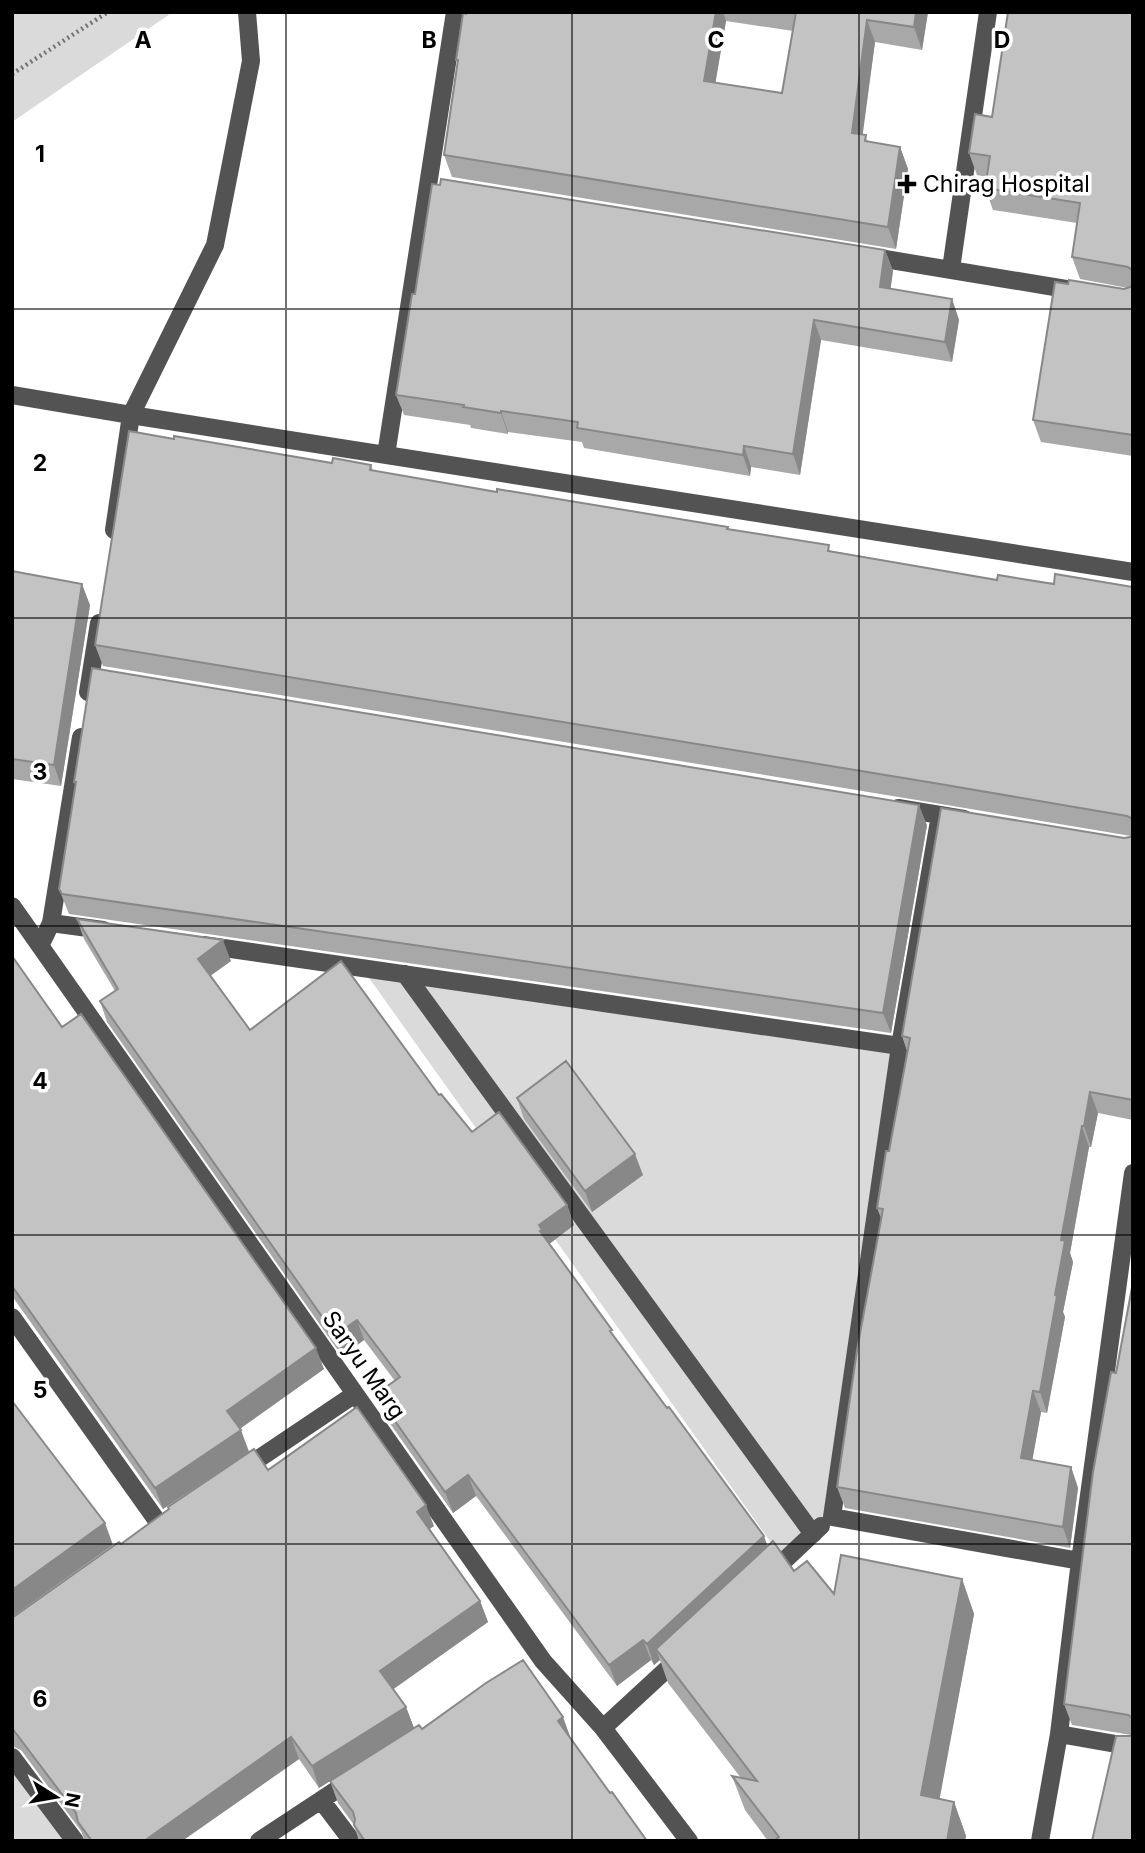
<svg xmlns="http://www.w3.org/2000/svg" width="1145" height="1853" font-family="Inter,sans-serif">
	<rect width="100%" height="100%" fill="#fff"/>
	<path fill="#dadada" d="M12 12H173L12 122Z
		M362 968 900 1046 832 1517 784 1561Z
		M12 1761 73 1841H12Z"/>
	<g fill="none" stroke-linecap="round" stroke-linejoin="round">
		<path stroke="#757575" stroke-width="4.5" stroke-dasharray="2 3.5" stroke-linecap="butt" d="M12 74 108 12"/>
		<path stroke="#535353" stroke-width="18" d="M867 256 1078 291
			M951 269 988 12
			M12 395 131 415 1133 572
			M386 455 455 12
			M114 530 131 415 215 245 251 61 247 12
			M88 692 99 623
			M898 808 964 819
			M940 815 900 1046 832 1517 1080 1561
			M12 906 543 1661 603 1728 689 1841
			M51 923 103 930
			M203 945 900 1046
			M40 946 51 923 81 737
			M405 974 813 1534
			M12 1317 160 1525
			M242 1470 355 1394
			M770 1574 821 1526
			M603 1728 680 1657
			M1059 1734 1133 1747
			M12 1757 75 1841
			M321 1800 352 1841
			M259 1841 353 1779
			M1040 1841 1059 1734 1080 1561 1133 1173"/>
	</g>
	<path fill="#a8a8a8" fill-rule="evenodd" d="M467 12H928L922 50 875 42 862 135 869 142 900 147 908 169 896 249 452 177 444 155 458 65 456 60ZM726 21 793 31 782 93 715 83Z
		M1133 12V456L1041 442 1033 420 1068 284 1124 289 1128 288 1080 279 1072 257 1077 223 993 210 985 188 987 177 977 175 969 153 992 117Z
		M885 250 893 271 890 289 952 299 959 320 952 362 821 340 800 475 751 467 750 476 584 448 582 442 508 432V434L471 428 470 425 404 415 396 395 415 294Z
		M332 463 371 465 373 471 497 492 728 527 729 530 832 551 997 580 1133 587V1120L1098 1113 1091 1147H1089L1070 1253 1073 1262 1063 1312 1065 1317 1047 1413 1041 1412 1032 1460 1071 1467 1078 1488 1070 1548 845 1508 837 1487 881 1218 877 1208 889 1151 907 1051 902 1036 1124 838 1131 836 941 804 103 666 95 645Z
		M12 571 90 605 61 786 12 779Z
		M74 782 927 825 891 1033 69 914 59 889 76 787Z
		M77 919 231 961 211 975 250 1030 439 1095 472 1132 567 1205 574 1225 549 1244 614 1337 768 1546 794 1571 834 1594 962 1579 974 1614 939 1799 954 1802 966 1836 965 1841H768L745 1810 732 1776 741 1778 668 1683 660 1660 654 1665 651 1660 617 1686 476 1496 453 1513 384 1415 376 1394 395 1381 364 1340 342 1356 107 1022 100 1001 115 991 84 939Z
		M12 956 62 1027 324 1369 240 1429 249 1452 163 1509 12 1296Z
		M517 1098 643 1175 592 1212 524 1119Z
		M1133 1282V1841L1130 1736 1131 1735 1072 1725 1064 1704 1116 1373Z
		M268 1470 434 1526 429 1529 480 1601 488 1622 393 1689 406 1707 414 1728 319 1788 299 1759 182 1841H85L81 1831 21 1750 12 1746V1618L121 1544Z
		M422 1729 571 1739 610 1793 647 1841H359L354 1825 338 1803 330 1781Z"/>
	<path fill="#888" d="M716 12H723L726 21 712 103 704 81Z
		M916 12H928L922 50 914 27Z
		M867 20 875 42 860 155 852 133Z
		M900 147 908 169 896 249 888 227Z
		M885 250 893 271 888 308 880 287Z
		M952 299 959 320 952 362 945 342Z
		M814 320 821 340 800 475 793 454Z
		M501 411 508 432V434L501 413Z
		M744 446 751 467 750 476 743 455Z
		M82 584 90 605 61 786 54 765Z
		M919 805 927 825 891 1033 883 1013Z
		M223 940 231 961 206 979 198 959Z
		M1090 1092 1098 1113 1091 1147 1084 1126Z
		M1082 1126 1089 1147 1070 1253 1073 1262 1063 1312 1065 1317 1047 1413 1040 1392 1055 1295 1061 1240Z
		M635 1154 643 1175 592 1212 585 1191Z
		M567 1205 574 1225 548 1245 540 1231 539 1225Z
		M357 1320 364 1340 342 1356 335 1335Z
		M316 1348 324 1369 235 1432 227 1411Z
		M1033 1391 1041 1412 1029 1479 1021 1458Z
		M241 1430 249 1452 163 1509 155 1488Z
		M1071 1467 1078 1488 1070 1548 1063 1527Z
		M468 1475 476 1496 453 1513 445 1492Z
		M426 1505 434 1526 424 1533 417 1512Z
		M105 1523 113 1545 12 1617V1590Z
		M764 1536 771 1556 656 1649 660 1660 654 1665 647 1644Z
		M962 1579 974 1614 934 1829 921 1795Z
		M480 1601 488 1622 388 1693 380 1671Z
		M643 1640 651 1660 617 1686 609 1665Z
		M406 1707 414 1728 319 1788 312 1766Z
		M563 1717 571 1739 558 1721Z
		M291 1737 299 1759 182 1841H144Z
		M954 1802 966 1836 965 1841H947Z"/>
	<path fill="#c3c3c3" stroke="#888" stroke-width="2" d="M467 12H716L704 81 782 93 796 12H916L914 27 867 20 852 133 866 135 865 141 900 147 888 227 444 155 458 60H456L463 13 466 14Z
		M1008 12H1133V271L1128 267 1072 257 1080 203 985 188 990 156 969 153 975 114 992 117Z
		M441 179 885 250 880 287 952 299 945 342 814 320 793 454 744 446 743 455 577 428 578 422 501 411V413L463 407 464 405 396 395 412 294H415L432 184 440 185Z
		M1069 280 1124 289 1133 286V435L1033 420 1055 282 1068 284Z
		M129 431 174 439V436L332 463 333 458 371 465 370 470 497 492V489L728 527 727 529 829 545 828 551 997 580 998 575 1054 584 1055 574 1133 587V819L1127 816 934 783 95 645Z
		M12 571 82 584 54 765 12 759Z
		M92 668 919 805 883 1013 62 894 59 889 76 782H74Z
		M941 808 1124 838 1130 837 1133 835V1100L1090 1092 1084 1126H1082L1061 1240 1065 1241 1055 1295 1057 1296 1040 1392 1033 1391 1021 1458 1071 1467 1063 1527 837 1487 857 1350 883 1209 877 1208 886 1151H889L910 1038 902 1036Z
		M77 919 223 940 198 959 250 1030 341 961 439 1095 441 1094 472 1132 499 1112 567 1205 539 1225 542 1230 540 1231 612 1330 610 1331 667 1408 669 1407 764 1536 647 1644 643 1640 609 1665 468 1475 445 1492 376 1394 400 1377 357 1320 335 1335 100 1001 118 989Z
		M12 956 62 1027 81 1014 316 1348 227 1411 241 1430 155 1488 12 1286Z
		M566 1061 635 1154 585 1191 517 1098Z
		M1133 1282V1718L1128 1715 1064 1704 1093 1472 1111 1372 1116 1373Z
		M12 1401 105 1523 12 1590Z
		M357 1407 426 1505 417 1512 480 1601 380 1671 406 1707 312 1766 291 1737 144 1841H92L78 1822 76 1813 12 1728V1618L119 1542 121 1544 169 1509 168 1507 254 1449 268 1470Z
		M773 1541 794 1571 807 1561 834 1594 841 1555 962 1579 921 1795 954 1802 947 1841H774L779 1837 732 1776 757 1781 656 1649Z
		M523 1660 563 1717 558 1721 610 1793 612 1792 647 1841H365L354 1825 355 1819 353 1812 330 1781 419 1725 422 1729 486 1683Z
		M1133 1734V1841H1092L1116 1736H1130Z"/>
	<path fill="none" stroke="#000" stroke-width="2" stroke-opacity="0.55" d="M286 12V1841M572 12V1841M859 12V1841M12 309H1133M12 618H1133M12 926H1133M12 1235H1133M12 1544H1133"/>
	<path fill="#000" stroke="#fff" stroke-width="2.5" d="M903.5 173.5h7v7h7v7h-7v7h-7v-7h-7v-7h7z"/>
	<g text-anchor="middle" stroke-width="7" stroke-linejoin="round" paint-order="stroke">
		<g font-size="23" fill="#000" stroke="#fff" text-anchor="start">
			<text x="923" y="192">Chirag Hospital</text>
		</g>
		<g font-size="23" fill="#000" stroke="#fff">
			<text transform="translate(364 1365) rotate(55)" y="8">Saryu Marg</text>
		</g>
	</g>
	<g font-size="23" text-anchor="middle" font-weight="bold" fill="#000" stroke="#fff" stroke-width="7" stroke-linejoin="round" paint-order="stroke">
		<text x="143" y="48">A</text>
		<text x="429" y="48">B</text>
		<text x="716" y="48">C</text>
		<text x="1002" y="48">D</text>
		<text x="40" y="162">1</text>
		<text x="40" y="471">2</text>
		<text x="40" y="780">3</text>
		<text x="40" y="1089">4</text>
		<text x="40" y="1398">5</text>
		<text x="40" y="1707">6</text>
	</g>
	<rect width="1145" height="1853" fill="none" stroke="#000000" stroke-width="28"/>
	<g transform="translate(56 1797) rotate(101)" stroke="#ffffff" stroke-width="5" paint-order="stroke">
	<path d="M0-5L12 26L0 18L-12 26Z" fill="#000000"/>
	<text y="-10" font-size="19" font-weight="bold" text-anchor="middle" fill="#000000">N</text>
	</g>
</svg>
